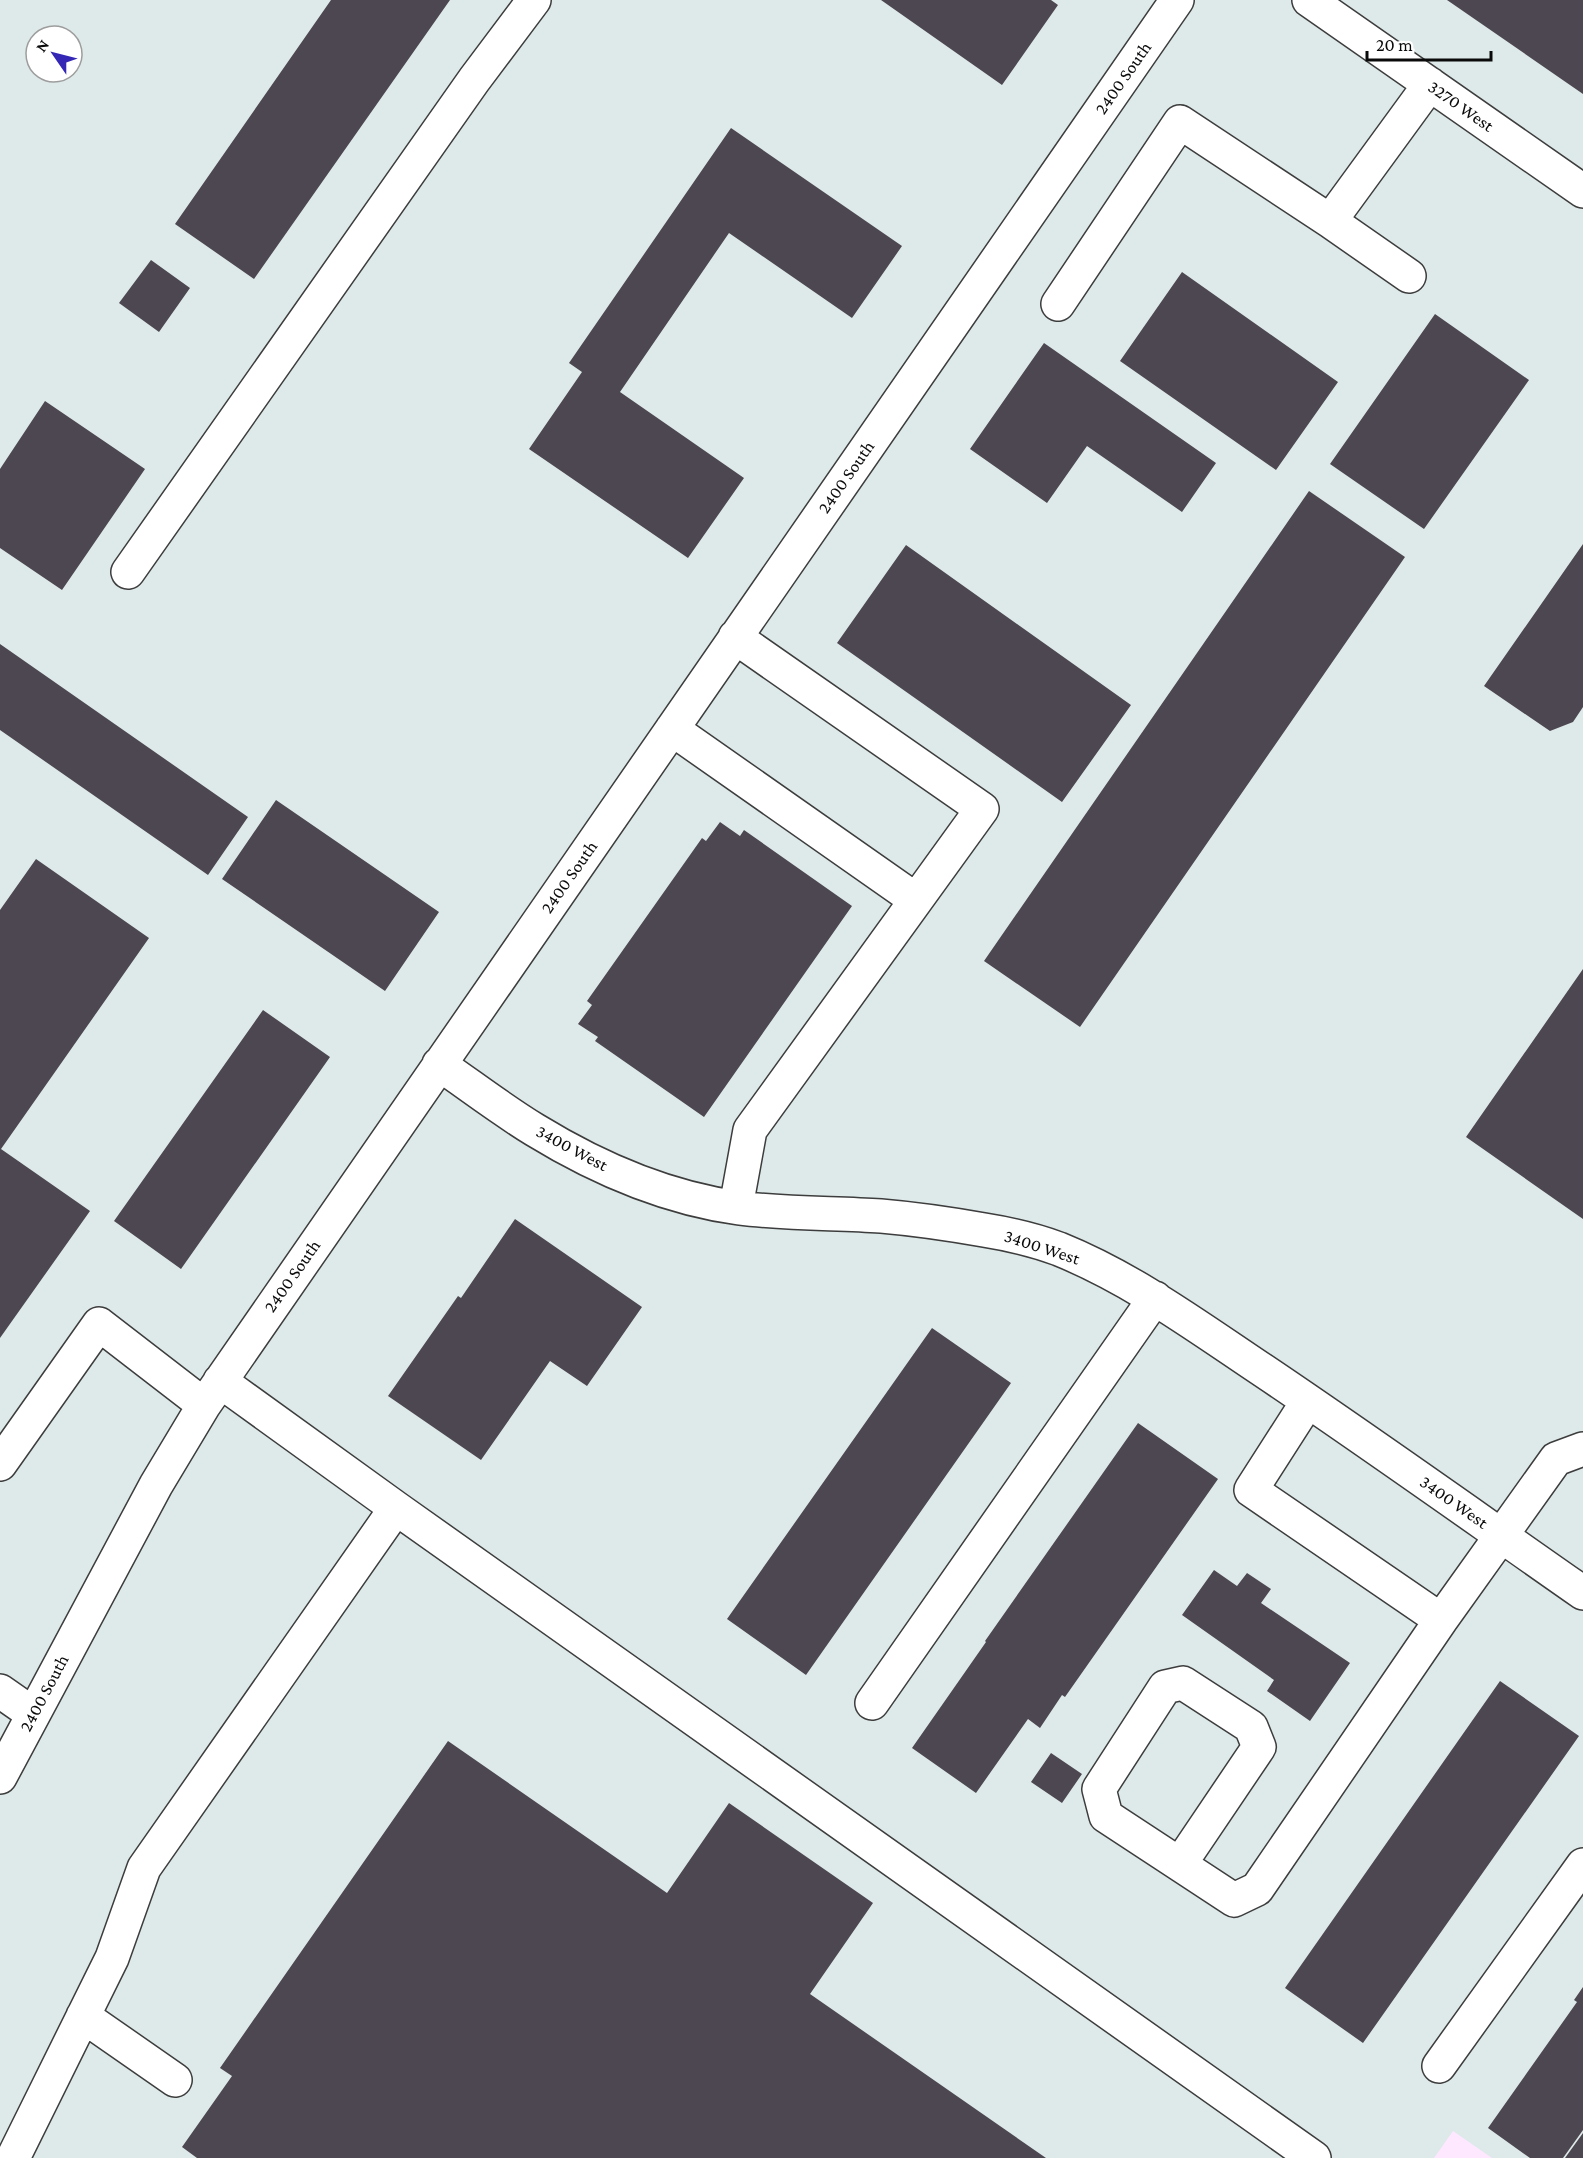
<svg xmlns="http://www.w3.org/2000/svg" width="1583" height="2158" font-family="'Crimson Pro',serif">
	<rect width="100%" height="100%" fill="#fde8ff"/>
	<path fill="#dee9e9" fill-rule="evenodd" d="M0 0H1583V2158H1492L1453 2131 1434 2158H0ZM36 36H72V72H36Z"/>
	<path fill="#4d4752" d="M331 0H450L254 279 175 224Z
		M881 0H1051L1058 5 1002 85Z
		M1447 0H1583V94Z
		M731 128 902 246 852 318 729 233 620 392 744 478 688 558 529 449 582 372 569 363Z
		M151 260 190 288 159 332 119 303Z
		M1182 272 1338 382 1276 470 1120 361Z
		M1435 314 1529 380 1424 529 1330 464Z
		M1044 343 1216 463 1182 512 1087 446 1047 503 970 449Z
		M45 401 145 469 62 590 0 548V469Z
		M1309 491 1405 557 1080 1027 984 961Z
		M1583 544V707L1573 722 1550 731 1484 686Z
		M906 545 1131 705 1062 802 837 643Z
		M0 644 248 817 208 875 0 730Z
		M276 800 439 912 385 991 222 879Z
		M720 822 740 836 744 830 852 906 704 1117 595 1041 598 1037 578 1024 592 1005 587 1001 702 838 706 841Z
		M36 859 149 938 1 1149 90 1211 0 1338V910Z
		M1583 969V1219L1466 1137Z
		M263 1010 330 1057 181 1269 114 1221Z
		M515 1219 642 1307 587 1386 550 1361 481 1460 388 1396 458 1296 461 1298Z
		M932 1328 1011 1383 806 1675 727 1619Z
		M1138 1423 1218 1479 1065 1697 1062 1695 1040 1728 1028 1719 976 1793 912 1748 986 1642 985 1641Z
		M1214 1570 1237 1586 1247 1573 1271 1589 1261 1603 1350 1663 1310 1721 1267 1691 1274 1680 1182 1615Z
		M1500 1681 1579 1736 1363 2043 1285 1988Z
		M448 1741 667 1893 729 1803 873 1903 810 1994 1046 2158H197L182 2147 232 2076 220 2068Z
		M1051 1753 1082 1774 1062 1803 1031 1782Z
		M1583 1987V2130L1563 2158H1530L1488 2128 1577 2002 1574 2000Z
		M1583 2133V2158H1565Z"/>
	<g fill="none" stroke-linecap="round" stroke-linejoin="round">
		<g stroke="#3d3d3d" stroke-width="36">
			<path id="minor" d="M1309 0 1583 191
				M1409 276 1330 221 1430 84
				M1058 304 1180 122 1330 221
				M128 572 474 80 534 0
				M735 637 982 809 750 1130 736 1207
				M672 729 916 900
				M439 1064C471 1086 502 1110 535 1130 597 1168 667 1198 739 1208 787 1214 834 1213 881 1216 916 1219 950 1224 984 1230 1009 1234 1035 1240 1059 1249 1133 1279 1198 1327 1264 1371 1371 1443 1477 1519 1583 1593
				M220 1381 396 1508 1314 2158
				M1308 1401 1251 1490 1441 1620 1556 1459 1583 1449
				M0 1464 99 1324 204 1405
				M0 1691 33 1714
				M872 1703 1155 1298
				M0 1777 156 1485 204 1405 1177 0
				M1180 1864 1259 1747 1251 1727 1183 1683 1165 1687 1099 1789 1106 1816 1234 1900 1257 1889 1441 1620
				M83 2016 175 2080
				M1439 2066 1583 1865
				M13 2158 112 1958 144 1868 396 1508"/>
		</g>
		<use href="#minor" stroke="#fff" stroke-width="33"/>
	</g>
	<g text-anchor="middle" stroke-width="6" stroke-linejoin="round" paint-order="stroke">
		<g font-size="18" fill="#0a0a0a" stroke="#fff">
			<text transform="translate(1123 78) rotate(-55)" y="6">2400 South</text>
			<text transform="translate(1461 106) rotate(35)" y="6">3270 West</text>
			<text transform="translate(846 477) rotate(-55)" y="6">2400 South</text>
			<text transform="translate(569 877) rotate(-55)" y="6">2400 South</text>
			<text transform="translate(572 1148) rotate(28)" y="6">3400 West</text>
			<text transform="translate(1042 1247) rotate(18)" y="6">3400 West</text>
			<text transform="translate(292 1276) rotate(-55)" y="6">2400 South</text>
			<text transform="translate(1454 1502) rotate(35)" y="6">3400 West</text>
			<text transform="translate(44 1693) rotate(-62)" y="6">2400 South</text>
		</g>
	</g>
	<g transform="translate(54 54) rotate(305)"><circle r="28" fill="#ffffff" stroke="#9d9d9d" stroke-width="1.5"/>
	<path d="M0-4.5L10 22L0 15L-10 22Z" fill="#3427b6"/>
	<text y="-9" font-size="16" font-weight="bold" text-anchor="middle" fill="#0a0a0a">N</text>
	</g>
	<path d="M1367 51v9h124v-9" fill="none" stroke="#0a0a0a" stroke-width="3"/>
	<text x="1376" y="51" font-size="18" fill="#0a0a0a" stroke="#ffffff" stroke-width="4.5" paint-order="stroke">20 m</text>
</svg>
